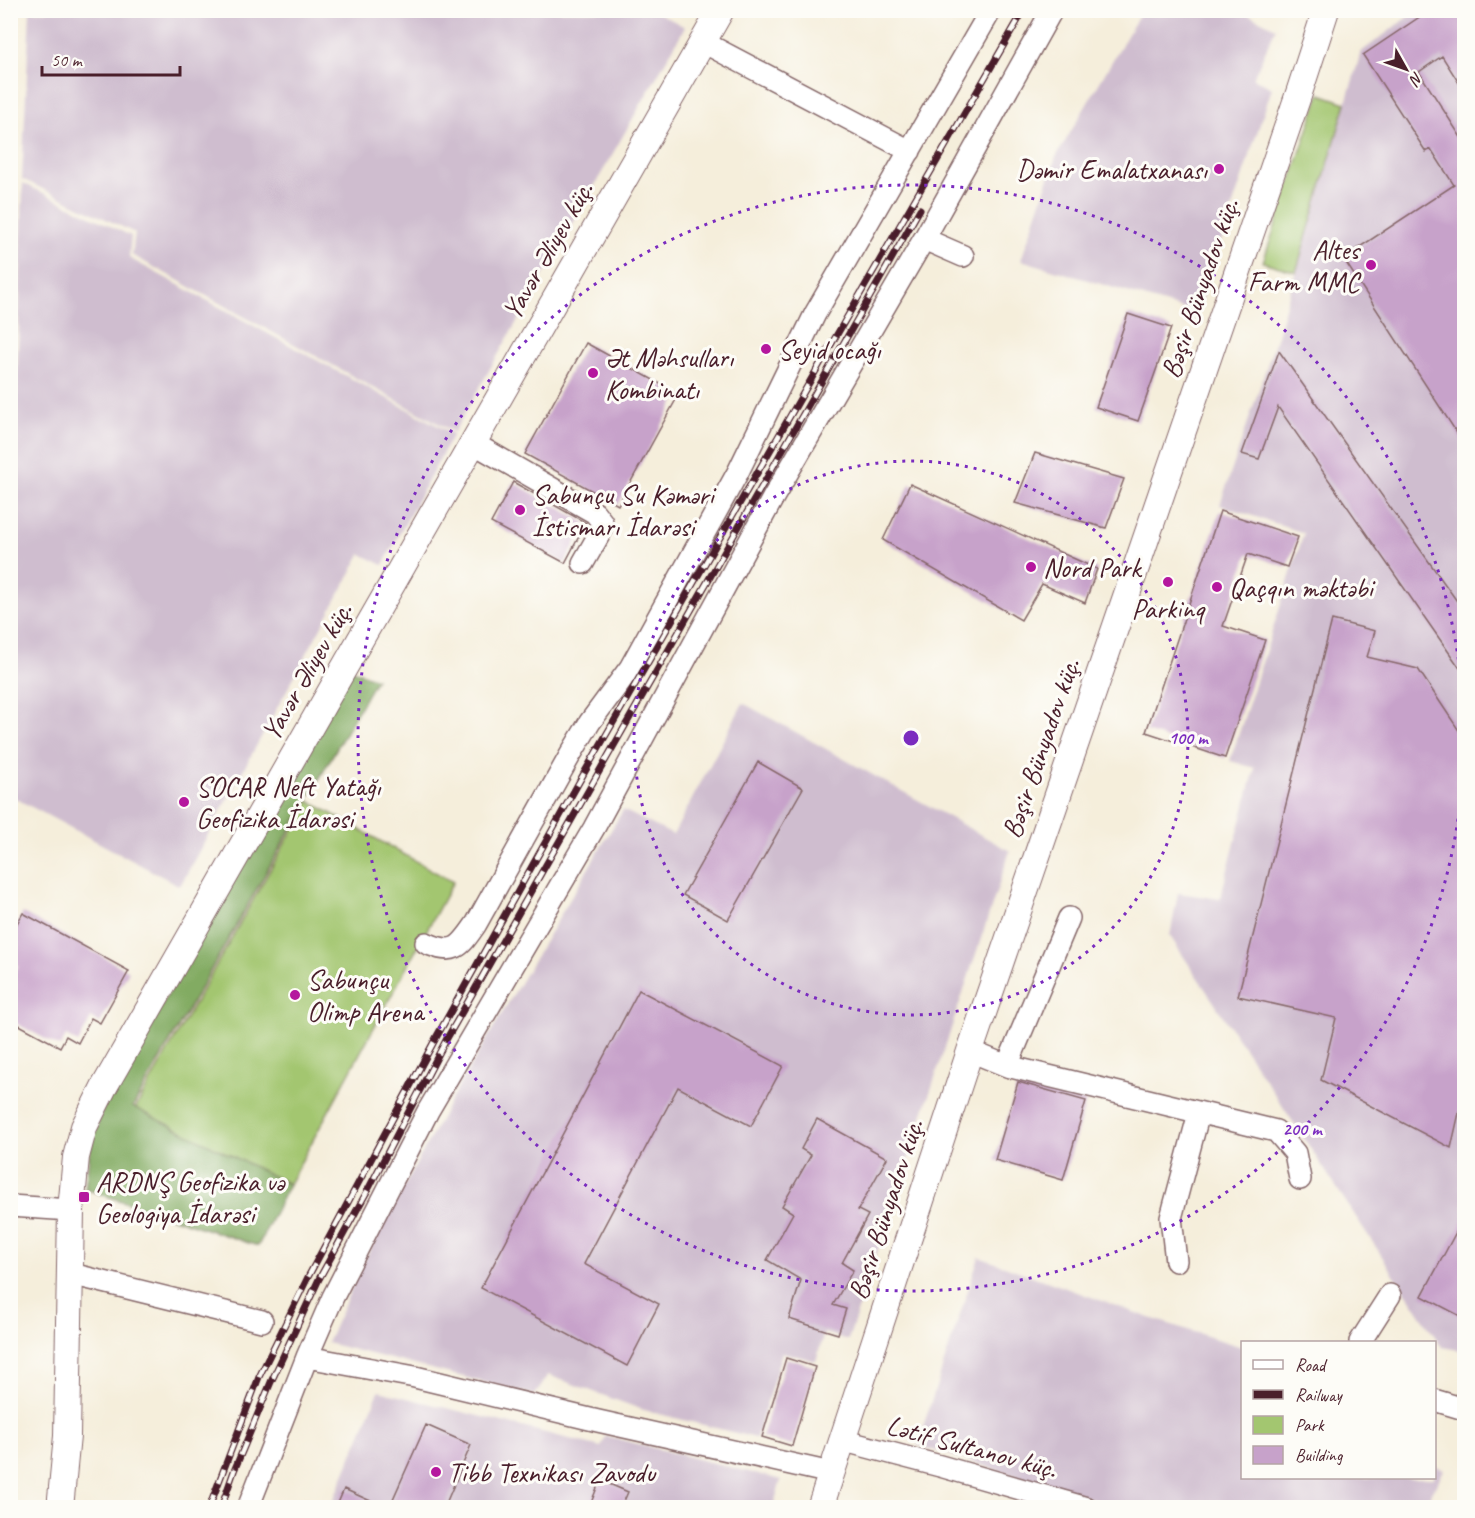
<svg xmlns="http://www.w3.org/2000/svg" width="1475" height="1518" font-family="Caveat,sans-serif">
	<rect width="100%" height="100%" fill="#fdfcf7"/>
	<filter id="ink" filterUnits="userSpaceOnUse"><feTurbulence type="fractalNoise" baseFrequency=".0167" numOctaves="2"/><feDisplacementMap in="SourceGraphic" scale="12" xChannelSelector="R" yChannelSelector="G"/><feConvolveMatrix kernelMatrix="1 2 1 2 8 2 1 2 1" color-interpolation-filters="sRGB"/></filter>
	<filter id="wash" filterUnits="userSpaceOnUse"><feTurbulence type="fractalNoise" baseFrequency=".008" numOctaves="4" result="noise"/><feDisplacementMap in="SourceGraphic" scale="24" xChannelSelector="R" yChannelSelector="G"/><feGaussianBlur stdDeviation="1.35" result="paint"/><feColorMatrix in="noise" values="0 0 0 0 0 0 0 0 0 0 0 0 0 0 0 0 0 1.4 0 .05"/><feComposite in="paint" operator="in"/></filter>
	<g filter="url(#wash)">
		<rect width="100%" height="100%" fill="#f5eedb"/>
		<path fill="#cfbdcf" d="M1142 10 1241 11 1276 28 1253 78 1272 88 1197 313 1021 260 1056 157Z
			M655 11 685 27 454 432 132 255 135 233 22 179 30 11Z
			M1416 11H1464V1351L1442 1347 1170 936 1178 893 1220 899 1255 768 1230 761 1304 533 1220 505 1276 339 1361 52Z
			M23 183 131 236 129 258 453 434 383 565 361 554 180 886 11 796 10 611Z
			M743 703 1010 851 848 1340 824 1333 816 1361 782 1352 756 1438 643 1410 548 1375 535 1395 327 1343 363 1263 453 1096 623 810 673 835Z
			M979 1257 1153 1319 1242 1347V1478H1434L1435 1465 1444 1470 1424 1507 1119 1508 917 1445Z
			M379 1391 601 1447 606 1436 781 1480 773 1507 330 1508Z"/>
		<path fill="#a3c670" stroke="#76724e" stroke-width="1.5" d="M1320 94 1346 103 1296 272 1263 262Z
			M309 801 453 882 289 1184 135 1109Z"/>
		<path fill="#82ab62" stroke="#666546" stroke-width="1.5" d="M352 670 376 679 133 1107 289 1184 258 1246 85 1189 90 1149 103 1108Z"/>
		<g id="blocks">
			<path fill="#c7a2ca" d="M1430 10H1464V91L1442 56 1419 72 1464 142V444L1343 258 1454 185 1431 149 1426 152 1363 55Z
				M1128 314 1171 328 1138 421 1096 407Z
				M586 343 679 394 618 505 525 454Z
				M1279 351 1464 611V674L1278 407 1259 459 1242 454Z
				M1035 453 1124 479 1106 528 1015 503Z
				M513 482 586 523 565 563 491 523Z
				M910 484 1097 569 1085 603 1042 584 1021 620 883 540Z
				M1220 511 1298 537 1287 567 1248 554 1223 626 1265 640 1225 758 1146 732Z
				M1332 620 1375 631 1367 657 1418 669 1464 738V1091L1451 1148 1321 1080 1336 1018 1238 996Z
				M758 762 803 788 728 920 683 895Z
				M23 913 129 971 100 1023 91 1018 78 1043 66 1036 60 1047 10 1020V1014L16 1004 10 1001V980L18 966 10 962V936Z
				M639 990 783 1066 751 1126 678 1087 584 1264 659 1304 627 1366 481 1288Z
				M1018 1082 1086 1101 1063 1180 995 1160Z
				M817 1119 887 1158 858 1210 868 1215 842 1263 853 1270 833 1305 846 1309 838 1334 789 1319 801 1280 767 1260 793 1213 782 1206 811 1155 801 1149Z
				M1464 1217V1318L1422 1296Z
				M786 1358 815 1367 792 1446 762 1437Z
				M426 1425 471 1445 444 1508H389Z
				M600 1480 628 1492 621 1508H589Z
				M344 1489 386 1508H336Z"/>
		</g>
	</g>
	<g filter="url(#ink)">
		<use href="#blocks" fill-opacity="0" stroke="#866769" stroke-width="1.5"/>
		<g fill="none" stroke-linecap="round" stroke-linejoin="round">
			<g stroke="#866769" stroke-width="24">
				<path id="minor" d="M703 42 910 151
					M924 239 963 256
					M473 443 595 513 602 522 600 533 583 563
					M426 943C455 956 460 947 476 924L572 752 590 722 630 668 738 472 815 314 991 10
					M970 1051 1007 1066 1276 1131 1295 1153 1300 1179
					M1007 1066 1069 918
					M10 1206 71 1210
					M1176 1261 1171 1218 1199 1113
					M71 1274 262 1321
					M1360 1342 1390 1295
					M307 1357 415 1377 598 1421 831 1473
					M1434 1400 1464 1409
					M841 1440 940 1466 1087 1508
					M248 1508 307 1357 333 1297 428 1111 594 828 774 496 924 239 1052 10"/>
			</g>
			<g stroke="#866769" stroke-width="28">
				<path id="tertiary" d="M60 1508 67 1436 71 1210 76 1157 84 1127 104 1087 721 10
					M820 1508 970 1051 1299 93 1326 10"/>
			</g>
			<use href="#minor" stroke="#fff" stroke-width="21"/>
			<use href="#tertiary" stroke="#fff" stroke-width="26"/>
			<g stroke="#4a1f2b" stroke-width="7">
				<path id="rail" d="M209 1508 259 1377 308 1277 437 1036 583 775 1024 10
					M221 1508 234 1471 271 1382 319 1279 370 1186 446 1040 920 209"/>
			</g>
			<use href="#rail" stroke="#fdfcf7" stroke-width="4.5" stroke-dasharray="14" stroke-linecap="butt"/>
		</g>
	</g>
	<g fill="none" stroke="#7b2cbf" stroke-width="3" stroke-dasharray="3 6">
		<circle cx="911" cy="738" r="277"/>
		<circle cx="911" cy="738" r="553"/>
	</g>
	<g fill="#b5179e" stroke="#fdfcf7" stroke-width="2">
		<circle cx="1219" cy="169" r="6"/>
		<circle cx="1371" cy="265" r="6"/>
		<circle cx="766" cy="349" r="6"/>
		<circle cx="593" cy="373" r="6"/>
		<circle cx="520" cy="510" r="6"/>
		<circle cx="1031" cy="567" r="6"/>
		<circle cx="1168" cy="582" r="6"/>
		<circle cx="1217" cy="587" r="6"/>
		<circle cx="184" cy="802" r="6"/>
		<circle cx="295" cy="995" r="6"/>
		<rect x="78" y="1191" width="12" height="12" rx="3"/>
		<circle cx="436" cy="1472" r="6"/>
	</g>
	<g text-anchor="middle" stroke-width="6" stroke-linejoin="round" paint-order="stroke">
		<g font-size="28" fill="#4a1f2b" stroke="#fdfcf7" text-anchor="start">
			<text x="1207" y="179" text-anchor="end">Dəmir Emalatxanası</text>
			<text x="1359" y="259" text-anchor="end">Altes<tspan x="1359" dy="32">Farm MMC</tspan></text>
			<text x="778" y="359">Seyid ocağı</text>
			<text x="605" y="367">Ət Məhsulları<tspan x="605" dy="32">Kombinatı</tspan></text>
			<text x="532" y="504">Sabunçu Su Kəməri<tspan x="532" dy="32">İstismarı İdarəsi</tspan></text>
			<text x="1043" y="577">Nord Park</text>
			<text x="1229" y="597">Qaçqın məktəbi</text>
			<text x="1168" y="618" text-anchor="middle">Parkinq</text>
			<text x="196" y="796">SOCAR Neft Yatağı<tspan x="196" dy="32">Geofizika İdarəsi</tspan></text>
			<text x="307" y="989">Sabunçu<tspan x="307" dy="32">Olimp Arena</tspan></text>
			<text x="96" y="1191">ARDNŞ Geofizika vә<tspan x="96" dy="32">Geologiya İdarәsi</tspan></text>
			<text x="448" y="1482">Tibb Texnikası Zavodu</text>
		</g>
		<g font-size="28" fill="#4a1f2b" stroke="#fdfcf7">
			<text transform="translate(547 250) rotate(-60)" y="10">Yavər Əliyev küç.</text>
			<text transform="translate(1199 288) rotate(-71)" y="10">Bəşir Bünyadov küç.</text>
			<text transform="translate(306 671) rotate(-60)" y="10">Yavər Əliyev küç.</text>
			<text transform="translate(1040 748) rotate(-71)" y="10">Bəşir Bünyadov küç.</text>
			<text transform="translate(885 1209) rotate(-72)" y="10">Bəşir Bünyadov küç.</text>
			<text transform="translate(972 1446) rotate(15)" y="10">Lətif Sultanov küç.</text>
		</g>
	</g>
	<circle cx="911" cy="738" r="9" fill="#7b2cbf" stroke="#fdfcf7" stroke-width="3"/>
	<g font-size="18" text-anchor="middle" font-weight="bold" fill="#7b2cbf" stroke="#fdfcf7" stroke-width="6" stroke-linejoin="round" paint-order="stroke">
		<text x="1188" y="744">100 m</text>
		<text x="1302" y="1135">200 m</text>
	</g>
	<rect width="1475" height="1518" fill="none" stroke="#fdfcf7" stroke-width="36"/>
	<rect x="1241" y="1341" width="195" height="138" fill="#fdfcf7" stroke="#b5a4a5" stroke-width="1.5"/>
	<rect x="1253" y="1360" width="30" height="9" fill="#ffffff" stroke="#b5a4a5" stroke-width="1.5"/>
	<text x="1295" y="1371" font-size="18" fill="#4a1f2b">Road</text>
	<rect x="1253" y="1390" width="30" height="9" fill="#4a1f2b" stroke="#b5a4a5" stroke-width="1.5"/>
	<text x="1295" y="1401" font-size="18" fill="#4a1f2b">Railway</text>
	<rect x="1253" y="1416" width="30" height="18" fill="#a3c670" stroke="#b5a4a5" stroke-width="1.5"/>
	<text x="1295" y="1431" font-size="18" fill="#4a1f2b">Park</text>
	<rect x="1253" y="1446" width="30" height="18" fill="#c7a2ca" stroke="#b5a4a5" stroke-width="1.5"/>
	<text x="1295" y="1461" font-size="18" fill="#4a1f2b">Building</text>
	<g transform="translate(1406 69) rotate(130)" stroke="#fdfcf7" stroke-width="4.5" paint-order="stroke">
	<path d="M0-4.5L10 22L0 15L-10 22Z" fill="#4a1f2b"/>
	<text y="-9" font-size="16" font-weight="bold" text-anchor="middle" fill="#4a1f2b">N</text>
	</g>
	<path d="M42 66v9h138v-9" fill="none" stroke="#4a1f2b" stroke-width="3"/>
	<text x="51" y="66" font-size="18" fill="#4a1f2b" stroke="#fdfcf7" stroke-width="4.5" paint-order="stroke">50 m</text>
</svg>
